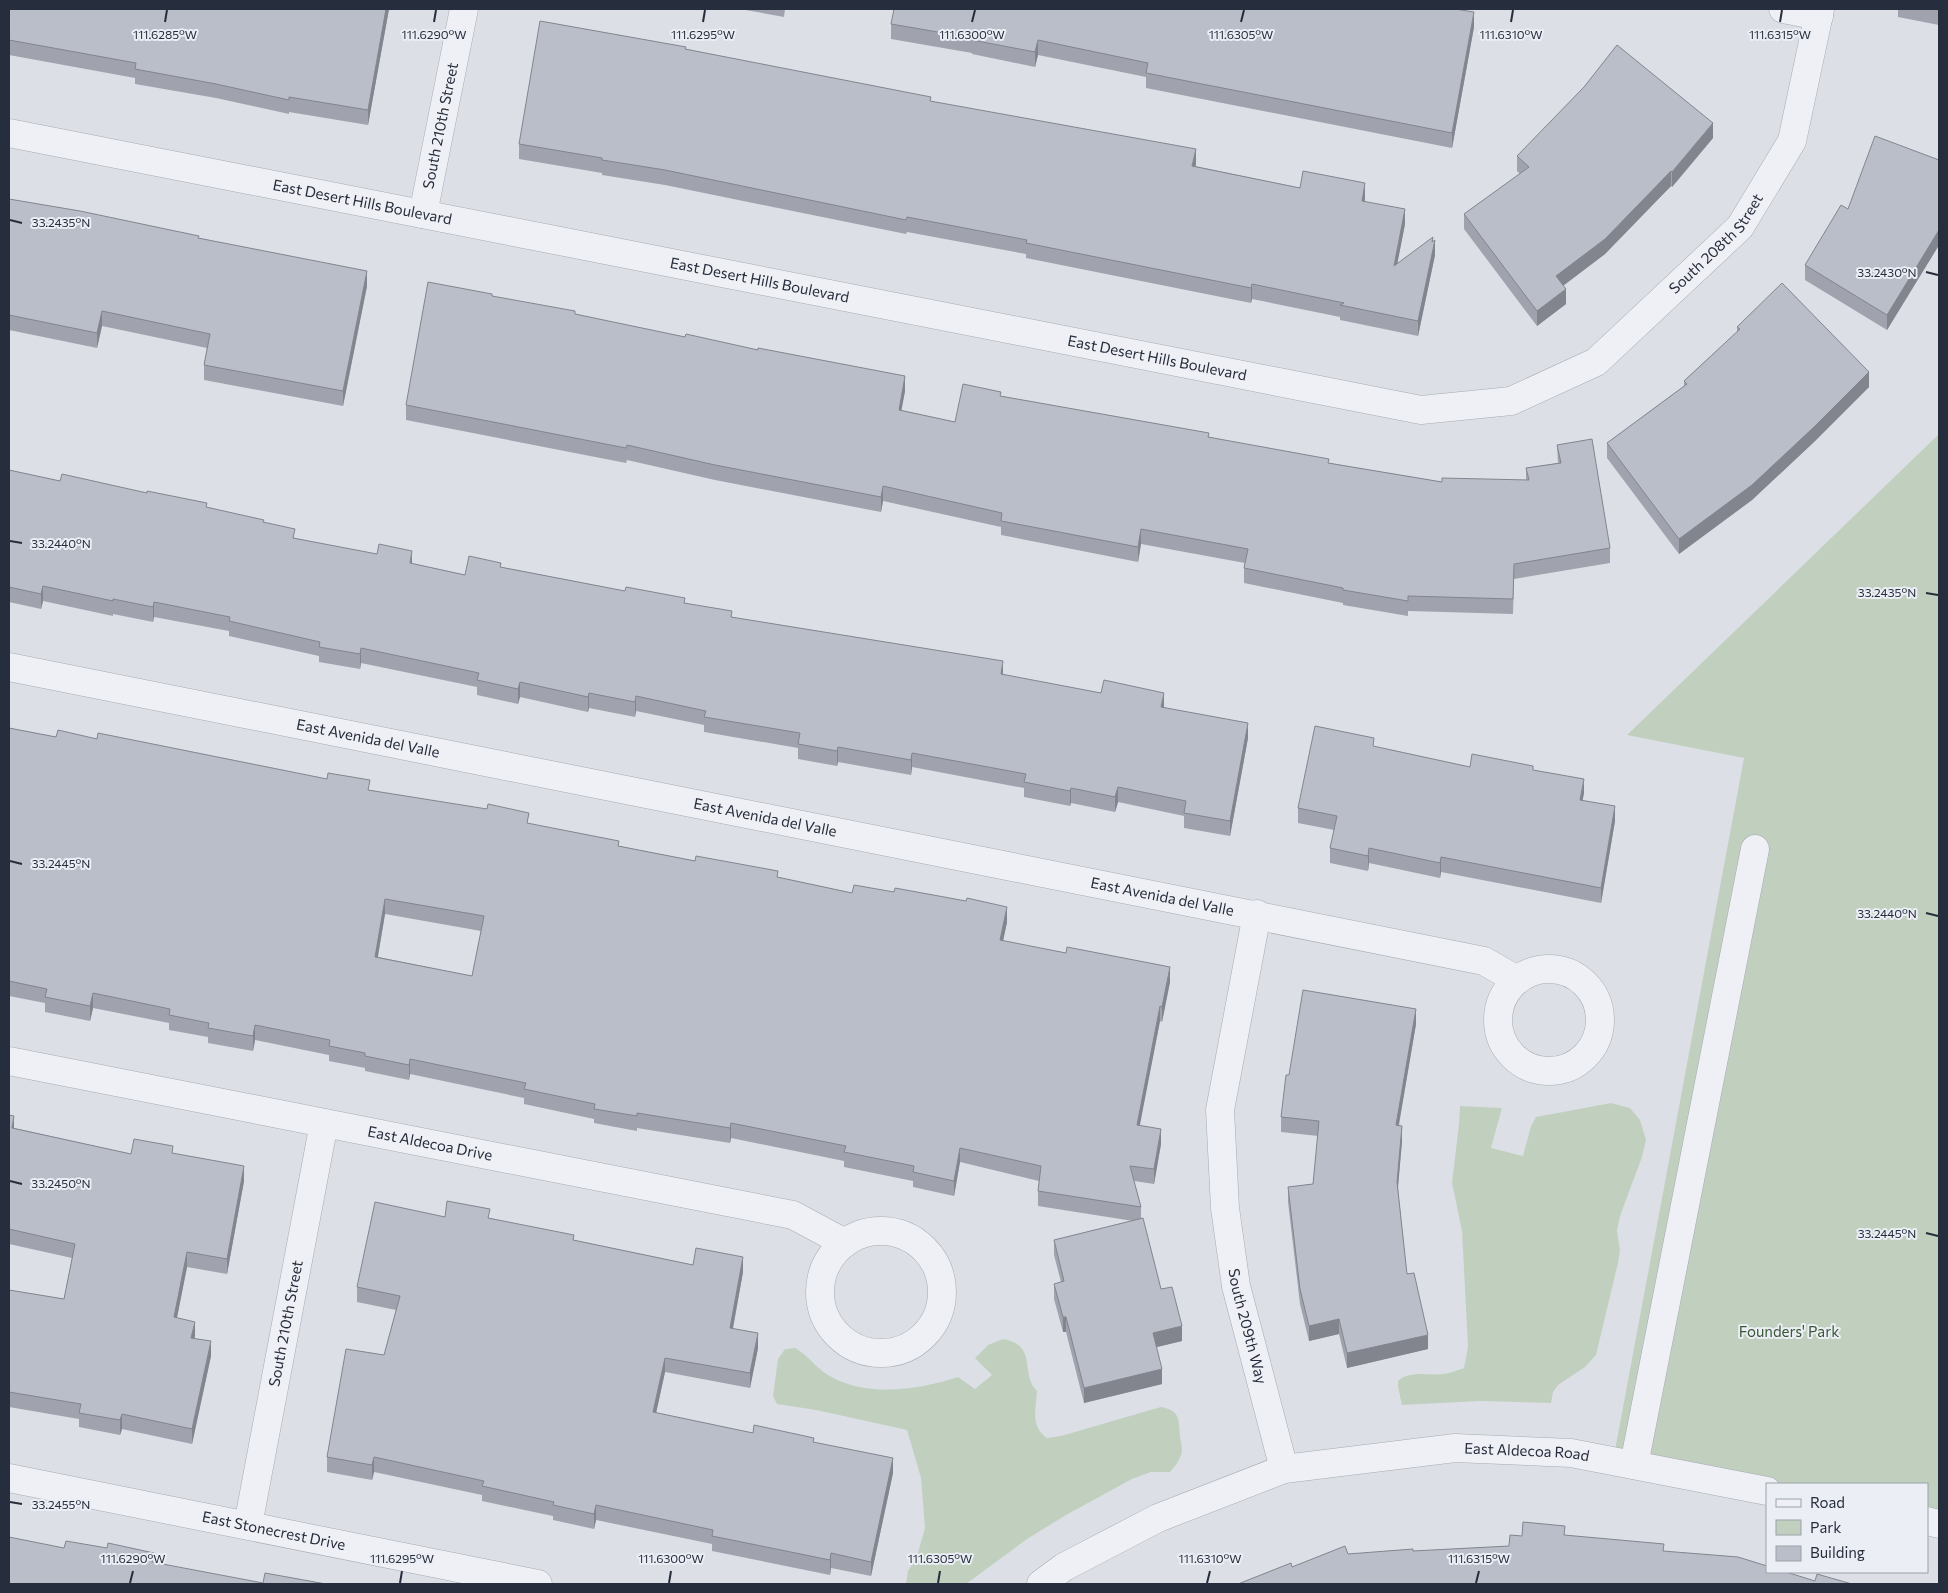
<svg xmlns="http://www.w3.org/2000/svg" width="1948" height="1593" font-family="Commissioner,sans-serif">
	<rect width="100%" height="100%" fill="#dce0e6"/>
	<path fill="#c1d0be" d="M1939 434V1524L1927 1521V1484H1767L1613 1461 1744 758 1627 735Z
		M1611 1103 1630 1108 1640 1120 1646 1140 1642 1157 1620 1216 1617 1231 1620 1250 1618 1263 1596 1355 1585 1367 1558 1385 1553 1392 1551 1403 1480 1401 1402 1405 1398 1387V1381C1410 1370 1429 1376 1444 1374 1451 1373 1457 1370 1464 1368L1468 1347 1462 1231 1452 1183 1459 1124 1460 1106 1502 1108 1491 1148 1523 1156 1531 1126 1536 1117Z
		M1003 1339C1039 1346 1019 1373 1037 1391 1036 1410 1030 1426 1047 1438L1061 1436 1161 1407C1180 1410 1179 1420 1180 1436 1181 1442 1183 1449 1181 1455 1179 1462 1174 1467 1170 1472H1151L1132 1479 1066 1515 1027 1539 966 1584H906L908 1571 917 1556 925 1528 921 1478 907 1430 816 1410 777 1404 773 1396 778 1359 785 1349 795 1348C808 1355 816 1368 828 1375 866 1398 918 1390 958 1377L975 1389 992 1375 975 1358 988 1345Z"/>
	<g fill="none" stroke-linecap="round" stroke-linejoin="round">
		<g stroke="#a5aab3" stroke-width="29">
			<g id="minor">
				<path d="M1783 9 1819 16"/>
				<path id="s1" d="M9 133 1421 410 1511 401 1596 362 1740 227 1792 141 1820 9"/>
				<path id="s2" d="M423 214 464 9"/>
				<path id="s3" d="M9 667 1484 961 1517 980"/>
				<path id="s4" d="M1257 914 1220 1110 1225 1208 1236 1286 1284 1469"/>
				<circle cx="1549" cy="1020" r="51"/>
				<path id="s5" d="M9 1061 793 1215 845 1243"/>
				<circle cx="881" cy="1292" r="61"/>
				<path d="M1634 1465 1755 849"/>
				<path id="s6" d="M9 1478 538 1584"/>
				<path d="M1927 1521 1939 1524"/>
				<path id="s7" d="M248 1525 324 1123"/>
				<path id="s8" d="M1041 1584 1064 1567 1158 1518 1284 1469 1455 1448 1571 1453 1767 1491"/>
			</g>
		</g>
		<use href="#minor" stroke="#eff0f5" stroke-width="28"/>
	</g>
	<path fill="#a0a3ad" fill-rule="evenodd" d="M9 9H389L368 125 289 112V114L216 98 135 84V78L9 55Z
		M740 9H785L784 17Z
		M1898 9H1939V25L1898 17Z
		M891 24 1474 27 1452 148 1146 88V77L1038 55 1035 67 972 54V53L891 39Z
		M686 49 931 101 1196 164 1195 166 1300 188 1365 198V201L1405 224 1397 264 1433 241 1435 255 1418 336 1340 320V317L1252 299 1251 303 1026 258V254L907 232 906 234 665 185 602 175V173L519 159V144Z
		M1713 138 1672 187 1671 186 1605 254 1563 286 1566 304 1537 326 1464 229V214L1520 174 1517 171V156Z
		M1939 160V245L1887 330 1805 280V265L1848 209Z
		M9 199 199 238 367 286 343 406 204 380V365L207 348 102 326 97 348 9 330Z
		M492 297 575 314 905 391 901 410 955 422 1001 396 1209 437 1329 463 1442 482 1526 480V468L1558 463 1557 445 1610 548V563L1514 579 1513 614 1408 611V616L1343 605V603L1244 583V568L1245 563 1141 544 1138 562 1001 535V527L883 501 881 512 715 480 627 460 626 463 406 420V405Z
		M1737 327 1869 387 1814 442 1752 500 1679 554 1607 458V443L1684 386V381L1737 332Z
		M9 470 60 481 207 507 264 522 295 538 465 575 501 567 685 603 732 617 1003 675 1164 707 1248 738 1230 836 1184 828V816L1118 802 1115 812 1071 803 1070 806 1024 797V788L912 767 911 775 838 762 837 766 798 759V748L704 732V725L636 711 635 717 589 708 588 712 520 697 518 704 477 695V687L361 663 360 669 319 662V656L229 636V631L154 617 153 622 113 614V616L43 601 41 609 9 602Z
		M9 728 56 737 97 739 370 790 529 824 619 846 695 861 778 877 852 893 1007 922 1003 941 1170 982 1162 1022 1160 1021 1139 1126 1161 1144 1154 1184 1134 1181 1141 1207V1219L1161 1289 1182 1341 1156 1347 1162 1384 1084 1403 1066 1332H1063L1054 1299V1284L1061 1282 1054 1255V1240L1133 1221 1038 1206V1191L1039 1181 960 1162 954 1196 913 1187V1181L844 1167V1161L731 1138 730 1143 637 1128V1131L594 1123V1119L524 1104V1098L410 1074 409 1080 365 1071V1068L329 1061V1055L255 1040 253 1051 208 1043V1037L169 1030V1023L93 1008 90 1021 45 1012V1003L9 996ZM385 914 481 931 472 976 378 957Z
		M1374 747 1470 767 1533 770 1584 793 1582 800 1615 821 1601 903 1441 872 1440 878 1369 863 1368 871 1330 863V848L1334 830 1298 823V808Z
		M1416 1024 1399 1125 1402 1141 1398 1189 1407 1274 1428 1349 1347 1368 1339 1334 1309 1341 1300 1304 1288 1202V1187L1313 1184 1318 1136 1281 1132V1117L1289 1075Z
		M9 1115 14 1128 131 1154 173 1153 244 1181 227 1274 187 1267 177 1318 195 1336 194 1338 211 1356 192 1444 122 1429 120 1435 79 1427V1419L9 1407V1290L64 1299 72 1258 9 1244Z
		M445 1217 490 1218 574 1240 693 1265 743 1272 733 1329 758 1348 750 1388 665 1372 656 1413 753 1433 814 1442 893 1473 871 1576 831 1568 830 1575 712 1551V1544L596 1520 594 1529 553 1520V1516L482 1501V1495L374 1472 372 1480 327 1472V1457L384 1355 396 1310 357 1302V1287Z"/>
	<path fill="#82858d" d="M386 9H389L368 125V110Z
		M1474 12V27L1452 148V133Z
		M1038 40V55L1035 67V52Z
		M1713 123V138L1672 187V172Z
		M1196 149V164L1192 181V166Z
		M1671 171V186L1605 254 1556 291V276Z
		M1365 183V198L1362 215V201Z
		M1405 209V224L1394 281V266Z
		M1939 230V245L1887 330V315Z
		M1433 237V246L1435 240V255L1418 336V321Z
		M367 271V286L343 406V391Z
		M1252 284V299L1251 303V288Z
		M1566 289V304L1537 326V311Z
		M102 311V326L97 348V333Z
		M1869 372V387L1814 442 1752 500 1679 554V539Z
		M905 376V391L899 424V410Z
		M883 486V501L881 512V497Z
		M1141 529V544L1138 562V547Z
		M412 551V566L410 563Z
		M43 586V601L41 609V594Z
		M154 602V617L153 622V607Z
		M361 648V663L360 669V654Z
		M1003 661V676L1001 674Z
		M520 682V697L518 704V689Z
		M589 693V708L588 712V697Z
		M1164 693V707H1161Z
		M636 696V711L635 717V702Z
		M1248 723V738L1230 836V821Z
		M838 747V762L837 766V751Z
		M912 753V767L911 775V760Z
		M1584 779V793L1580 815V800Z
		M1118 787V802L1115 812V797Z
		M1071 788V803L1070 806V791Z
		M1615 806V821L1601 903V888Z
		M1369 848V863L1368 871V856Z
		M1441 857V872L1440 878V863Z
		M385 899V914L375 972V957Z
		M1007 907V922L1000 955V940Z
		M1170 967V982L1162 1022V1007Z
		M93 993V1008L90 1021V1006Z
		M1160 1006V1021L1137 1140V1125Z
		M1416 1009V1024L1396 1140V1125Z
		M255 1025V1040L253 1051V1036Z
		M410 1059V1074L409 1080V1065Z
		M14 1116V1130L12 1128Z
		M731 1123V1138L730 1143V1128Z
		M1402 1126V1141L1397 1197V1182Z
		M1161 1129V1144L1154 1184V1169Z
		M960 1148V1162L954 1196V1181Z
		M244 1166V1181L227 1274V1259Z
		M187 1252V1267L174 1332V1317Z
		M743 1257V1272L730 1343V1328Z
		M1063 1317H1066V1332H1063Z
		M1339 1319V1334L1309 1341V1326Z
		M195 1322V1336L191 1353V1338Z
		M1182 1326V1341L1153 1348V1333Z
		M758 1333V1348L750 1388V1373Z
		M1428 1335V1349L1347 1368V1353Z
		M211 1341V1356L192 1444V1429Z
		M665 1358V1372L653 1427V1412Z
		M1162 1369V1384L1084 1403V1388Z
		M122 1414V1429L120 1435V1420Z
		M374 1457V1472L372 1480V1465Z
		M893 1458V1473L871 1576V1562Z
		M596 1505V1520L594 1529V1514Z
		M831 1553V1568L830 1575V1560Z"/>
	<path fill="#babec9" stroke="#82858d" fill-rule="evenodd" d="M9 9H386L368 110 289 97V100L216 84 135 69 136 63 9 40Z
		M894 9H1455L1474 12 1452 133 1146 73 1148 63 1038 40 1035 52 972 40 973 38 891 24Z
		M540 21 686 47 685 49 931 97 930 101 1196 149 1192 166 1300 188 1303 171 1365 183 1362 201 1405 209 1394 266 1433 237 1432 242 1435 240 1418 321 1340 305 1344 303 1252 284 1251 288 1026 243 1027 240 907 217 906 220 665 170 602 160V158L519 144Z
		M1617 45 1713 123 1672 172 1671 171 1605 239 1556 276 1566 289 1537 311 1464 214 1529 167 1517 156 1584 87Z
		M1875 136 1939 160V230L1887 315 1805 265 1841 205 1848 209Z
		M9 199 80 211 199 236 198 238 367 271 343 391 204 365 210 334 102 311 97 333 9 315Z
		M428 282 492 294V296L575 311V314L685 337 686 334 758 350V348L905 376 899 410 955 422 963 384 1001 392 1000 396 1209 433 1208 437 1329 459 1328 463 1442 482V478L1529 480 1526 468 1561 463 1557 445 1592 439 1610 548 1514 564 1513 599 1408 596V601L1343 590V588L1244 568 1248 549 1141 529 1138 547 1001 521 1002 513 883 486 881 497 715 465 627 445 626 448 406 405Z
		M1782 283 1869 372 1814 427 1752 485 1679 539 1607 443 1687 384 1684 381 1740 329 1737 327Z
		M9 470 60 481 62 474 147 493V491L207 503 206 507 264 520 263 522 295 529 293 538 377 554 379 544 412 551 410 563 465 575 469 556 501 563 500 567 625 591 626 587 685 598 684 603 732 611 731 617 1003 661 1001 674 1101 693 1104 680 1164 693 1161 707 1248 723 1230 821 1184 813 1186 801 1118 787 1115 797 1071 788 1070 791 1024 782 1026 774 912 753 911 760 838 747 837 751 798 744 800 733 704 717 706 711 636 696 635 702 589 693 588 697 520 682 518 689 477 680 479 673 361 648 360 654 319 647 320 642 229 621 230 617 154 602 153 607 113 599V601L43 586 41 594 9 587Z
		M1315 726 1374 738 1373 746 1470 767 1472 754 1533 766V770L1584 779 1580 800 1615 806 1601 888 1441 857 1440 863 1369 848 1368 856 1330 848 1337 816 1298 808Z
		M9 728 56 737 58 730 97 739 98 733 327 779 328 773 370 780 368 790 487 809 488 804 529 813 527 823 619 841 618 846 695 861 696 856 778 871 777 877 852 893 854 885 894 892 895 888 966 901 967 898 1007 907 1000 940 1066 953 1067 947 1170 967 1162 1007 1160 1006 1137 1125 1161 1129 1154 1169 1130 1166 1141 1207 1038 1191 1041 1166 960 1148 954 1181 913 1172 914 1166 844 1152 846 1146 731 1123 730 1128 637 1113V1116L594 1109 595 1104 524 1089 526 1083 410 1059 409 1065 365 1056V1053L329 1046 330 1040 255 1025 253 1036 208 1028 209 1023 169 1015 170 1009 93 993 90 1006 45 997 47 989 9 981ZM385 899 484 916 472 976 375 957Z
		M1303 990 1416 1009 1396 1125 1402 1126 1397 1182 1407 1274 1414 1273 1428 1335 1347 1353 1339 1319 1309 1326 1300 1289 1288 1187 1313 1184 1319 1121 1281 1117 1286 1075H1289Z
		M9 1115 14 1116 12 1128 131 1154 134 1139 173 1146 172 1153 244 1166 227 1259 187 1252 174 1317 195 1322 191 1338 211 1341 192 1429 122 1414 120 1420 79 1413 81 1404 9 1392V1290L64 1299 75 1244 9 1229Z
		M447 1201 490 1209 488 1218 574 1235 573 1240 693 1265 696 1248 743 1257 730 1328 758 1333 750 1373 665 1358 653 1412 753 1433 754 1425 814 1438 813 1442 893 1458 871 1562 831 1553 830 1560 712 1536 713 1530 596 1505 594 1514 553 1505 554 1502 482 1486 484 1481 374 1457 372 1465 327 1457 346 1349 384 1355 400 1296 357 1287 375 1202 445 1217Z
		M1143 1218 1161 1289 1172 1287 1182 1326 1153 1333 1162 1369 1084 1388 1066 1317H1063L1054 1284 1064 1281 1054 1240Z
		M1523 1522 1565 1526 1564 1535 1664 1544 1663 1551 1738 1557 1767 1566V1572H1786L1815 1581 1817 1574 1852 1584H1238L1291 1563 1292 1567 1345 1546 1348 1554 1413 1549V1551L1509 1546 1510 1535 1522 1536Z
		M9 1537 64 1548 66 1541 107 1548 108 1543 154 1553 152 1562 263 1583 265 1573 326 1584H9Z"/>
	<path fill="none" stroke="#262d3c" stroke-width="2" d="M165 22 167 10M434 22 436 10M703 22 705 10M972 22 975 10M1241 22 1244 10M1511 22 1513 10M1780 22 1782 10M10 220 22 223M1926 272 1938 275M10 541 22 543M1926 593 1938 595M10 861 22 864M1926 913 1938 916M10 1181 22 1184M1926 1233 1938 1236M10 1502 22 1504M130 1583 133 1571M400 1583 402 1571M669 1583 671 1571M938 1583 940 1571M1207 1583 1210 1571M1476 1583 1479 1571"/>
	<g text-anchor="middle" stroke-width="4" stroke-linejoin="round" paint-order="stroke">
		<g font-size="15" fill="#262d3c" stroke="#ebeef4">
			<text dy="5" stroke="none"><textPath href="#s2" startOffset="90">South 210th Street</textPath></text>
			<text dy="5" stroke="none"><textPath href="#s1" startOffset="360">East Desert Hills Boulevard</textPath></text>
			<text dy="5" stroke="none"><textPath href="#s1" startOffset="1792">South 208th Street</textPath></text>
			<text dy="5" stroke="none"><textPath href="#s1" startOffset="765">East Desert Hills Boulevard</textPath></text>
			<text dy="5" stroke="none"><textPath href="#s1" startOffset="1170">East Desert Hills Boulevard</textPath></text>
			<text dy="5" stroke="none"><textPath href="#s3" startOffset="366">East Avenida del Valle</textPath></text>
			<text dy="5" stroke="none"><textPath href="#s3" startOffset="771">East Avenida del Valle</textPath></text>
			<text dy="5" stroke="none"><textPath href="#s3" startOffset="1176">East Avenida del Valle</textPath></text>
			<text dy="5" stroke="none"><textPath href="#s5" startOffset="429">East Aldecoa Drive</textPath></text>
			<text dy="5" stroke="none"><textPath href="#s7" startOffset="205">South 210th Street</textPath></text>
			<text dy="5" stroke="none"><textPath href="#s4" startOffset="418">South 209th Way</textPath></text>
			<text dy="5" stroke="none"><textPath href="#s8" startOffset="514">East Aldecoa Road</textPath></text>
			<text dy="5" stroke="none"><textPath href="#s6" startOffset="270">East Stonecrest Drive</textPath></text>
		</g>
		<g font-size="15" fill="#385734" stroke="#ebeef4">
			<text x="1789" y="1337">Founders' Park</text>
		</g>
	</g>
	<g font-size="12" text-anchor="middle" fill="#262d3c" stroke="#ebeef4" stroke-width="4" stroke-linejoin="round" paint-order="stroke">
		<text x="165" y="39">111.6285°W</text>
		<text x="1511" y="39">111.6310°W</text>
		<text x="434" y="39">111.6290°W</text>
		<text x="703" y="39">111.6295°W</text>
		<text x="972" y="39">111.6300°W</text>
		<text x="1241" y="39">111.6305°W</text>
		<text x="1780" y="39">111.6315°W</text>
		<text x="61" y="227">33.2435°N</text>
		<text x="1887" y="277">33.2430°N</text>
		<text x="61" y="548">33.2440°N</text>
		<text x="1887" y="597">33.2435°N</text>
		<text x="61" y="868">33.2445°N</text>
		<text x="1887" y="918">33.2440°N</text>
		<text x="61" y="1188">33.2450°N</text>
		<text x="1887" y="1238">33.2445°N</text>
		<text x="61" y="1509">33.2455°N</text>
		<text x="133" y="1563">111.6290°W</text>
		<text x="402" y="1563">111.6295°W</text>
		<text x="671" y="1563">111.6300°W</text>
		<text x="940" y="1563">111.6305°W</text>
		<text x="1210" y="1563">111.6310°W</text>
		<text x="1479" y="1563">111.6315°W</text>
	</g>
	<rect width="1948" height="1593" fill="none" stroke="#262d3c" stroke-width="20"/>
	<rect x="1766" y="1483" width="162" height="90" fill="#ebeef4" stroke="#9ca1aa"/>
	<rect x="1776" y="1499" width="25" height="8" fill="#eff0f5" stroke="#9ca1aa"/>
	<text x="1810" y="1508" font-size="15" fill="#262d3c">Road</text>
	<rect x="1776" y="1520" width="25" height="15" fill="#c1d0be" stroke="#9ca1aa"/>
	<text x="1810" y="1533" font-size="15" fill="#262d3c">Park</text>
	<rect x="1776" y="1546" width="25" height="15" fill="#babec9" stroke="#9ca1aa"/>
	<text x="1810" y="1558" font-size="15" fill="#262d3c">Building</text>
</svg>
